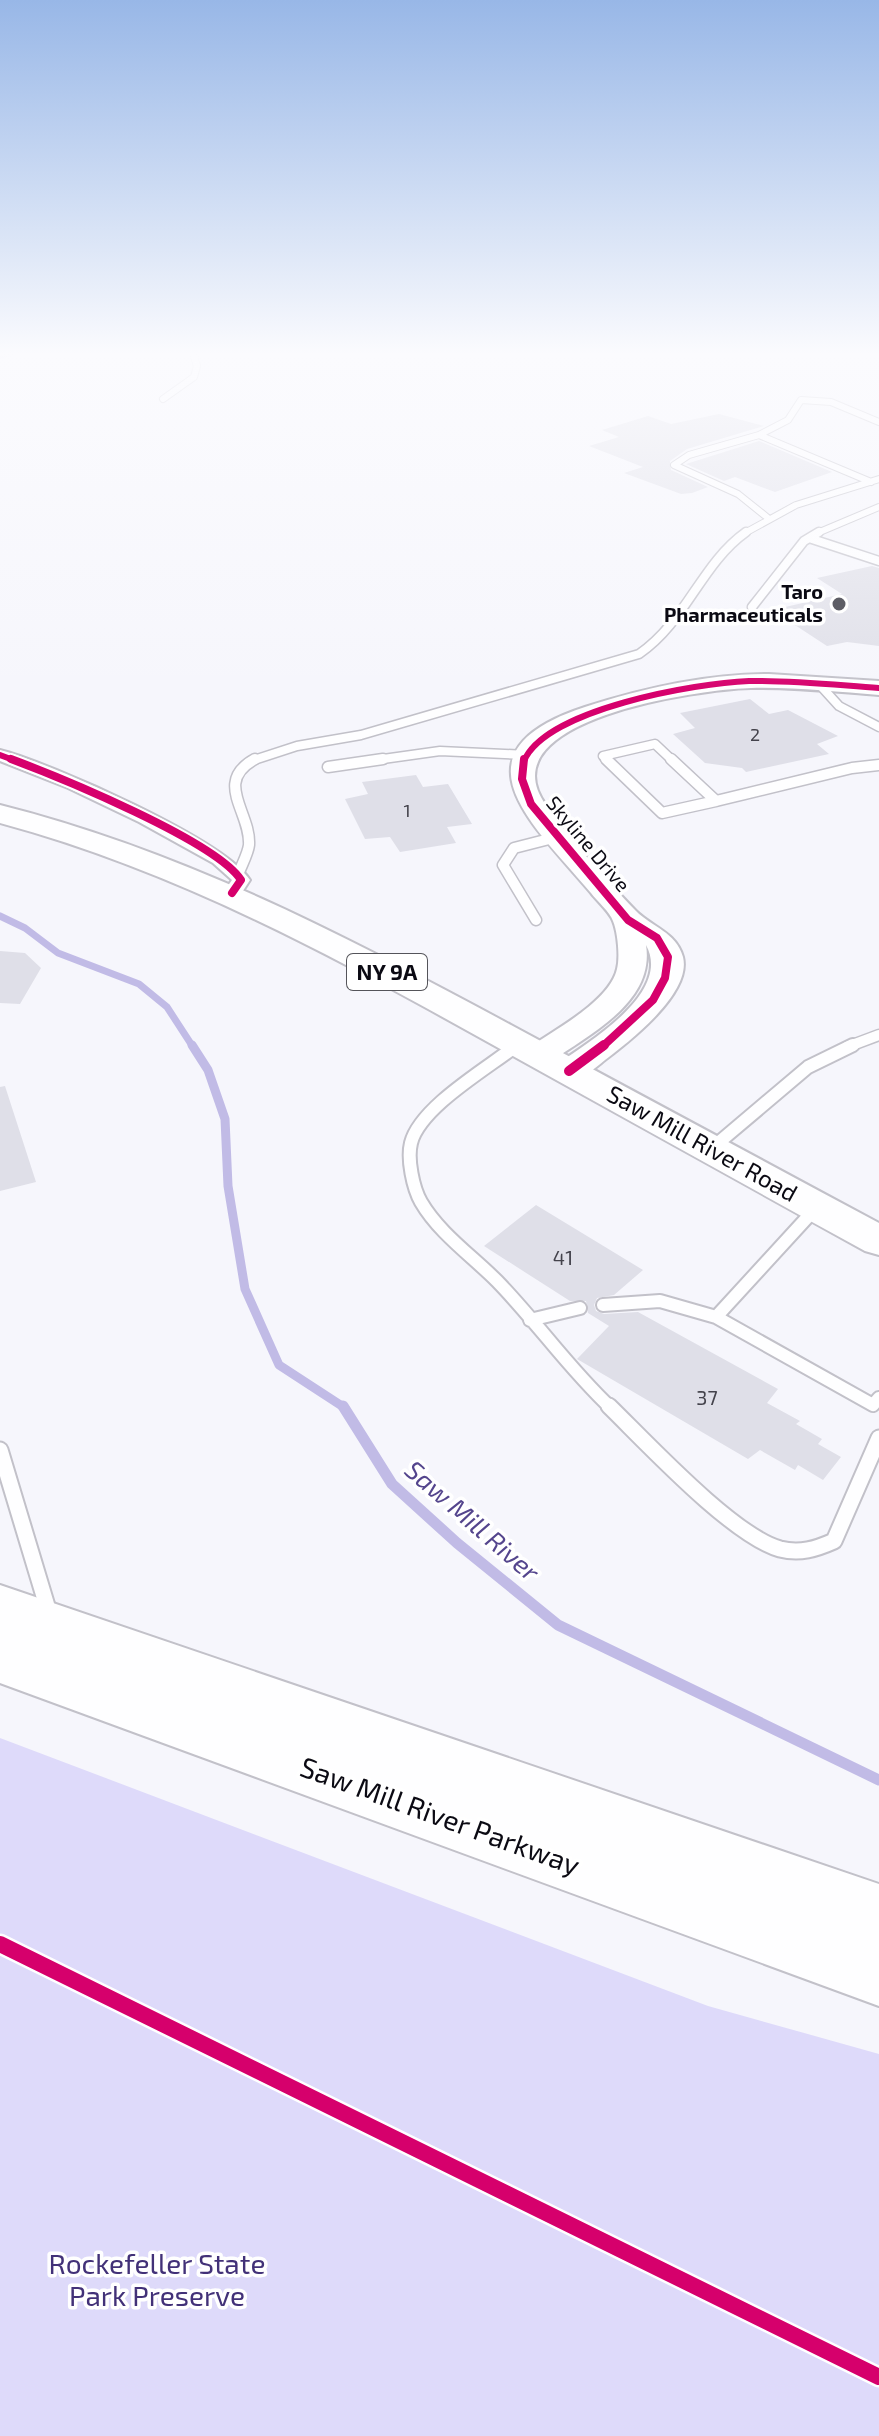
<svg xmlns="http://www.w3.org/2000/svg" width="879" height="2436" font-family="'Exo 2',sans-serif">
	<rect width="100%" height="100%" fill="#f6f6fc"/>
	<path fill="#dedafa" d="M0 1738 708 2006 879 2054V2436H0Z"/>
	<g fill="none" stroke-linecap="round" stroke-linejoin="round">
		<path stroke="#c1bbe6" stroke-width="4" d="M0 357 14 353"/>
		<path stroke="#c1bbe6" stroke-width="7" d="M0 916 25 928 58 953 139 984 167 1007 193 1047"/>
		<path stroke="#c1bbe6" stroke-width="9" d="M192 1045 208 1070 225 1119 228 1186 245 1289 279 1365 345 1408"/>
		<path stroke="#c1bbe6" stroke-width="11" d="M343 1406 392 1484 457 1543 558 1625 879 1780"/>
	</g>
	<path fill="#dfdfe8" d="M719 414 764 426 687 449 670 461 671 470 708 487 692 493 681 494 624 473 643 467 589 446 619 437 602 430 648 416 671 424Z
		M759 441 832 472 775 492 735 477 724 481 686 464Z
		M872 566 879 568V646L847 642 827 646 772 610 842 594 817 578Z
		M750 699 769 714 788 710 838 736 817 744 829 754 746 772 742 768 705 763 673 734 695 728 680 713Z
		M416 775 423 787 448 784 472 824 447 827 456 843 400 852 390 837 365 839 345 799 368 794 362 782Z
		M0 951 25 953 41 968 20 1004 0 1003Z
		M5 1086 36 1182 0 1191V1087Z
		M536 1205 643 1270 614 1295 597 1298 594 1305 596 1311 604 1314 638 1312 778 1389 767 1403 800 1421 796 1424 822 1439 818 1444 841 1457 823 1480 798 1465 795 1470 760 1450 748 1459 577 1359 609 1326 588 1313 586 1301H570L484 1246Z"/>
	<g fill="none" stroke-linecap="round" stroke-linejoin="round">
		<g stroke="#c2c1c9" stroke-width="8">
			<path id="lane-far4" d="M163 399 194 377 197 366 193 353
				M759 435 689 455 674 465 738 494 768 518
				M871 482 759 435 788 420 801 400 831 402 879 422
				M743 534 796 505 879 479
				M815 534 879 507"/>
		</g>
		<g stroke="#c2c1c9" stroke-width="11">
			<path id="lane-far3" d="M809 538 879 561
				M752 607 804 541 819 532
				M819 684 839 706 879 727
				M251 761 297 746 361 735 639 654C686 622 701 564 746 532
				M369 761 440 751 527 755
				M608 761 603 756 655 744 673 761"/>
		</g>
		<g stroke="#c2c1c9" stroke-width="13">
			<path id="lane-far2" d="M606 759 662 813 716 801
				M671 759 716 801
				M328 767 383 759
				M716 801 852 768 879 765
				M238 875C241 866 248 854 249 845 251 812 213 782 255 759
				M536 920 503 865 514 848 557 837
				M515 1047 519 1044
				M847 1047 879 1035"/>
		</g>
		<g stroke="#c2c1c9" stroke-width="16">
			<path id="lane-far1" d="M517 1045C488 1068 420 1107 411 1143 407 1159 413 1188 421 1202 439 1233 472 1256 497 1281 537 1322 569 1369 611 1408
				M711 1149 808 1067 853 1045
				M815 1209 716 1317 873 1405 879 1398
				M603 1305 660 1301 716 1317
				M530 1320 580 1308"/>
		</g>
		<g stroke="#c2c1c9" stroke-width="19">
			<path id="lane" d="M609 1406C647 1443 733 1536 780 1549 800 1554 816 1549 834 1541L879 1438
				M0 1450 50 1616"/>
		</g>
		<g stroke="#c2c1c9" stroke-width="4">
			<path id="street" d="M0 750C51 763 224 840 250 880L239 897H225L223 893 232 880 213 863 139 822 68 788 0 761Z"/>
		</g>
		<g stroke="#c2c1c9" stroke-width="4">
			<path id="secondary" d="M769 674 879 681V695C837 692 794 687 751 688 703 689 484 719 546 805 570 839 607 881 636 911 652 927 676 932 683 957 692 993 630 1041 605 1060 590 1072 578 1084 557 1078L553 1071 557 1064C591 1041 672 992 646 945 655 1002 590 1034 550 1062L539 1065 528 1062 523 1055 528 1048C553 1031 610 1001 617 969 620 958 618 933 613 921 610 912 597 901 591 893 533 824 447 752 585 707 644 688 707 674 769 674Z"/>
		</g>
		<g stroke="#c2c1c9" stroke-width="4">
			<path id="primary" d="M0 805C183 851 346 936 511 1025 633 1091 756 1157 879 1223V1255L865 1251C741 1183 618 1114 495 1046 335 957 178 871 0 823Z"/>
		</g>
		<g stroke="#c2c1c9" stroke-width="4">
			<path id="highway" d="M0 1585 879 1884V2006L0 1683Z"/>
		</g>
		<use href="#lane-far4" stroke="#fefeff" stroke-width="6"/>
		<use href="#lane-far3" stroke="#fefeff" stroke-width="8"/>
		<use href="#lane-far2" stroke="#fefeff" stroke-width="10"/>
		<use href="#lane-far1" stroke="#fefeff" stroke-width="12"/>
		<use href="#lane" stroke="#fefeff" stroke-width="15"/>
		<use href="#street" fill="#fefeff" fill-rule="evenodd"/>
		<use href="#secondary" fill="#fefeff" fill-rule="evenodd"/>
		<use href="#primary" fill="#fefeff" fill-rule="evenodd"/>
		<use href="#highway" fill="#fefeff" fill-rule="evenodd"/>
		<g stroke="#fff" stroke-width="9">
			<path id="cycleway-far3" d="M0 755 16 761
				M524 761C546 709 696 683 749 681 793 680 836 685 879 688"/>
		</g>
		<g stroke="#fff" stroke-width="12">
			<path id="cycleway-far2" d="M11 759C59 777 216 841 241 880L232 893
				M524 759 522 779 531 804 628 920 657 938 668 957 665 978 653 1000 602 1047"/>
		</g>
		<g stroke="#fff" stroke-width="15">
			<path id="cycleway-far1" d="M569 1071 604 1045"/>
		</g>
		<g stroke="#fff" stroke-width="21">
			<path id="cycleway" d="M0 1944 879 2377"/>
		</g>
		<use href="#cycleway-far3" stroke="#d6006c" stroke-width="6"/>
		<use href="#cycleway-far2" stroke="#d6006c" stroke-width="8"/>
		<use href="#cycleway-far1" stroke="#d6006c" stroke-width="10"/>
		<use href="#cycleway" stroke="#d6006c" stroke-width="16"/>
	</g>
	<linearGradient id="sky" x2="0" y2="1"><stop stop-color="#98b7e7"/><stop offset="0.51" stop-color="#fbfbfe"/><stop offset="1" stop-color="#fbfbfe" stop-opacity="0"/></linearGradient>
	<rect width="879" height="694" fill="url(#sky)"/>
	<circle fill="#5d5d65" stroke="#fff" stroke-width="3" cx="839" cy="604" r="8"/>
	<g text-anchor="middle" stroke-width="7" stroke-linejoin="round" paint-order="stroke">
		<g font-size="18" fill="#44434c">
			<text x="755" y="741">2</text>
			<text x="407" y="817">1</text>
		</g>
		<g font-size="20" font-weight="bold" fill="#0b0a13" stroke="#fff" text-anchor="end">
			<text x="823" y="599">Taro<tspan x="823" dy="23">Pharmaceuticals</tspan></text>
		</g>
		<g font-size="20" fill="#0b0a13" stroke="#fff">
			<text transform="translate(588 844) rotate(50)" y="7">Skyline Drive</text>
		</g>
		<g font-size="20" fill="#44434c">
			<text x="563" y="1265">41</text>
			<text x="707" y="1405">37</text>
		</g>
		<rect fill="#fff" stroke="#54545a" stroke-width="2" x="347" y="954" width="80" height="36" rx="6"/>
		<g font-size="22" font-weight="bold" fill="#0b0a13">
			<text x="387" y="980">NY 9A</text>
		</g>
		<g font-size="24" fill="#0b0a13" stroke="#fff">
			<text transform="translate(702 1144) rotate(29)" y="8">Saw Mill River Road</text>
		</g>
		<g font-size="26" font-style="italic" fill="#54458d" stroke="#fff">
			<text transform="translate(472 1521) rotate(41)" y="9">Saw Mill River</text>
		</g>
		<g font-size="28" fill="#0b0a13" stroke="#fff">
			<text transform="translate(440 1816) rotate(20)" y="10">Saw Mill River Parkway</text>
		</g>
		<g font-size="28" fill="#423178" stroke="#fff">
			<text x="157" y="2274">Rockefeller State<tspan x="157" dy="32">Park Preserve</tspan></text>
		</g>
	</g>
</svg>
